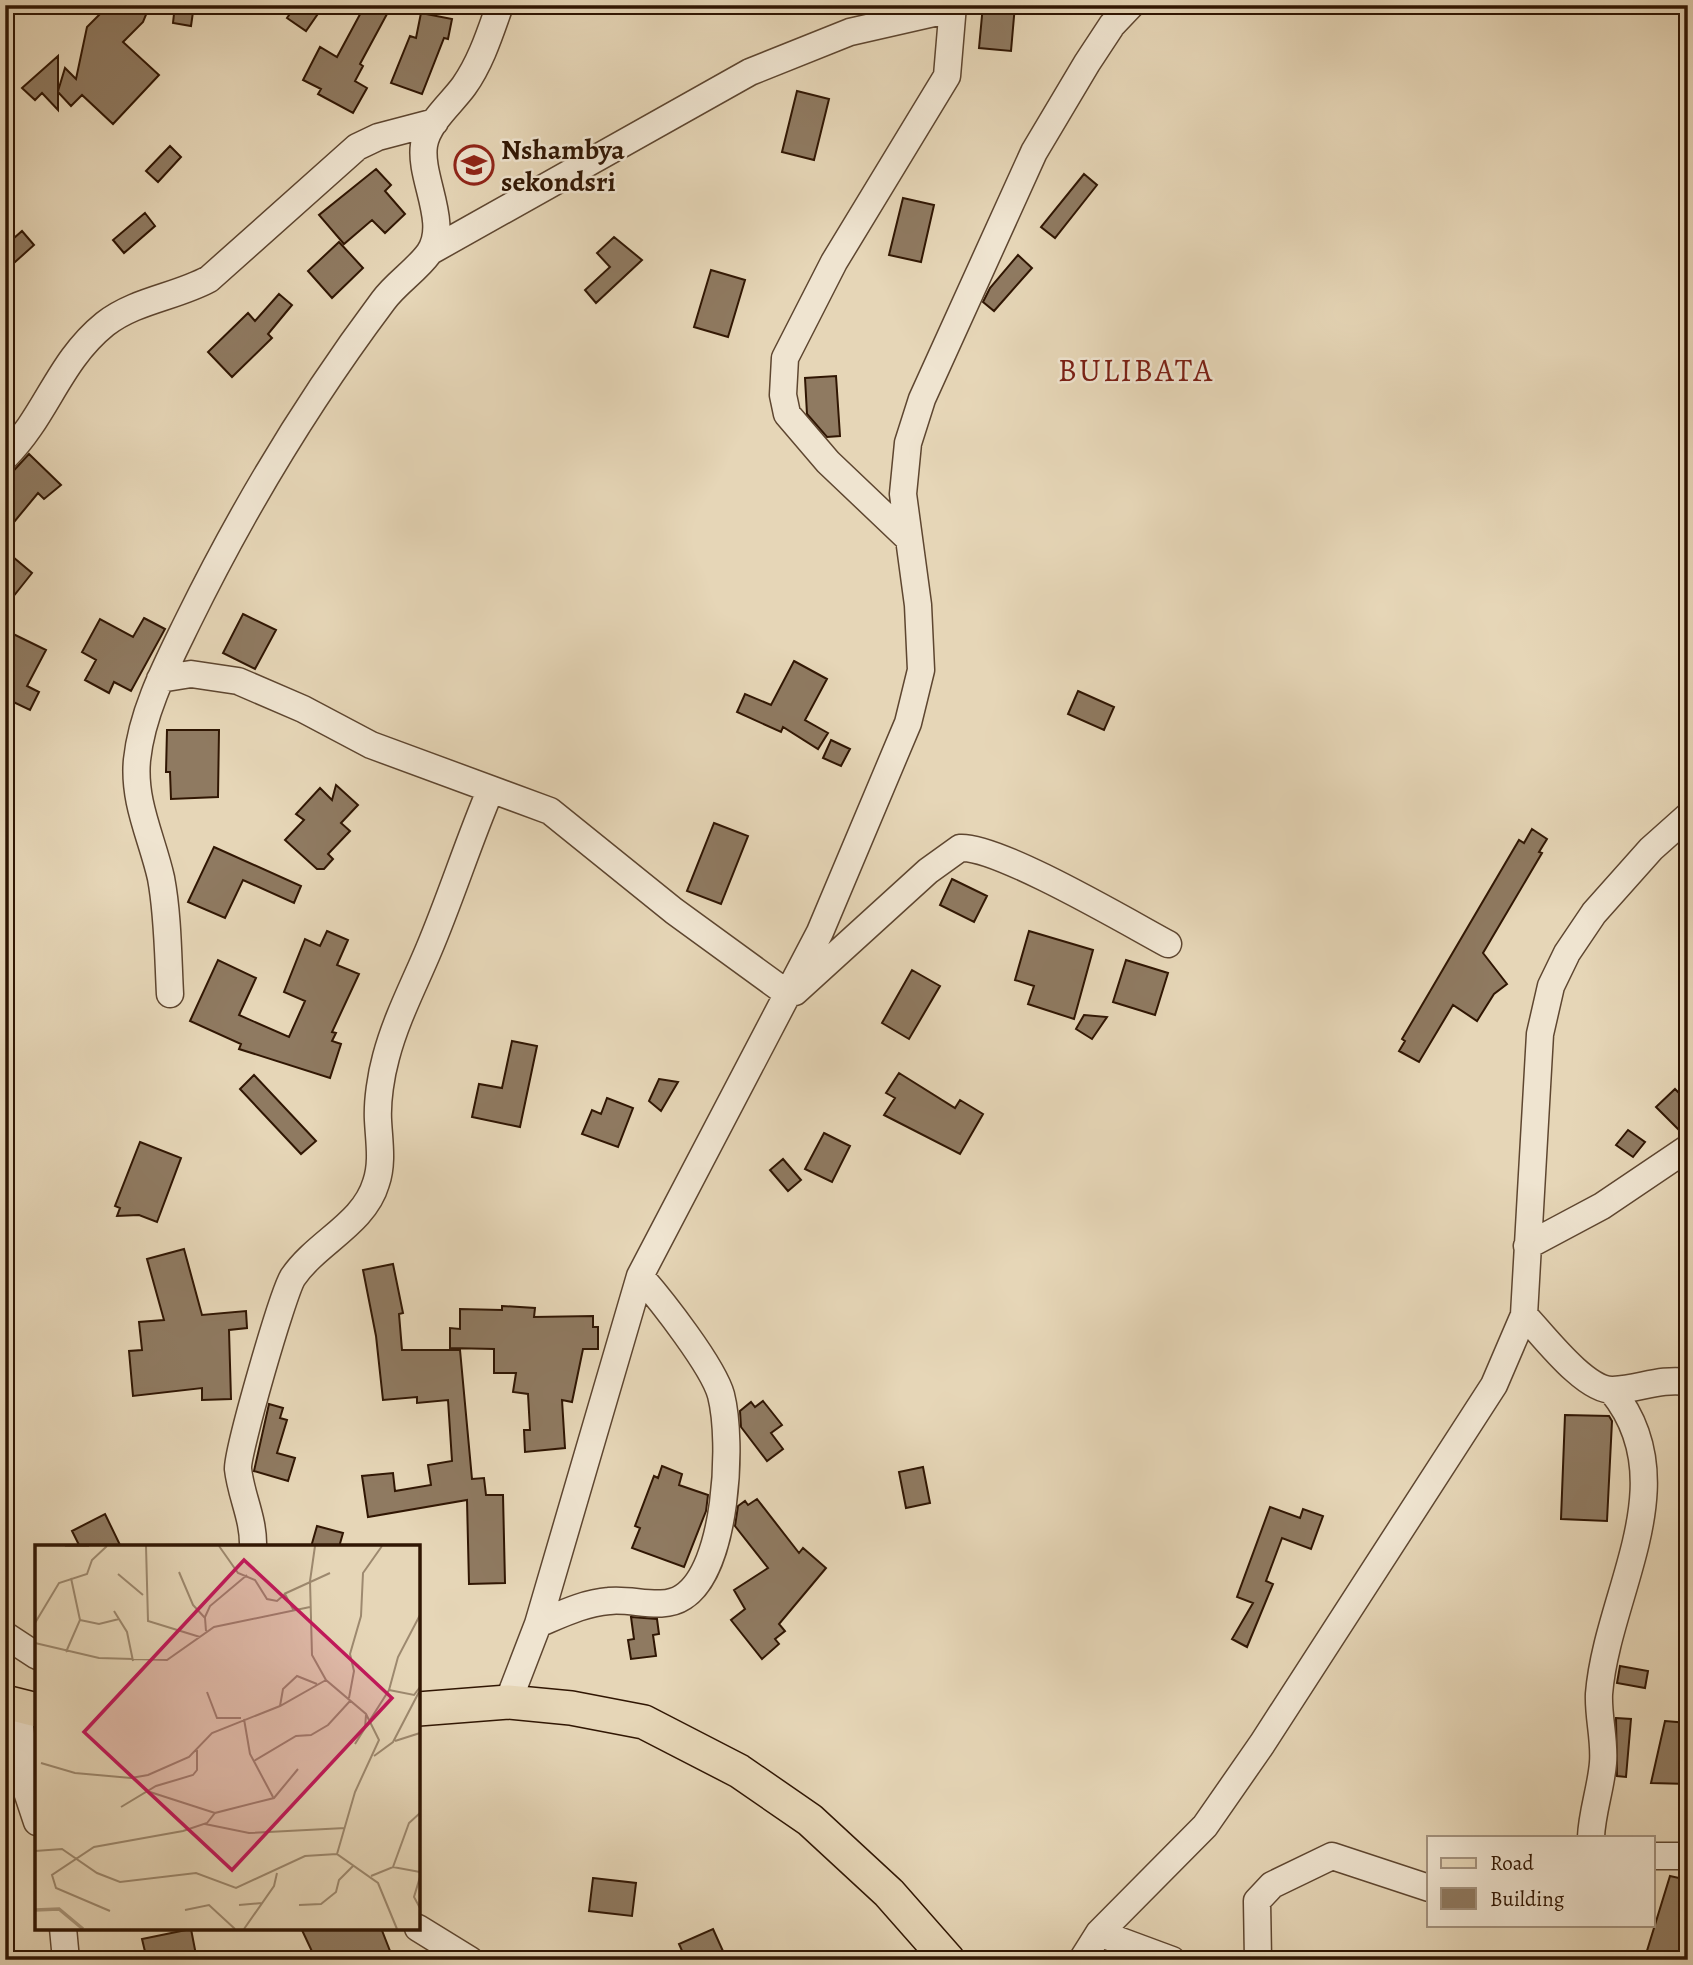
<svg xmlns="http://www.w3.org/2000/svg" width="1693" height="1965" font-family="Alegreya,serif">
	<rect width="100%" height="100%" fill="#e6d6b7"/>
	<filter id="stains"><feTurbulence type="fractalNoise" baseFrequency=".00286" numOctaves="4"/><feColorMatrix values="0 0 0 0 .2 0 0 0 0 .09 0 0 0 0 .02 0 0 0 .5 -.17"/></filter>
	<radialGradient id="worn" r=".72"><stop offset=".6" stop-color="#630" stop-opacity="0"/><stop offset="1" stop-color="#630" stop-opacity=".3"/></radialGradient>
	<path fill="#8f7a61" stroke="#301603" stroke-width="2" d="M109 5H150L143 22 123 42 159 75 113 124 82 95 71 106 58 92V110L42 93 35 100 22 88 58 56V91L65 68 76 79 87 27Z
		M175 5H194L191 26 173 23Z
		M296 5H324L306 31 287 18Z
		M365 5 387 14 360 64 363 66 355 81 367 88 353 113 318 94 321 89 303 80 320 47 337 57Z
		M983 5H1015L1011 51 979 48Z
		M421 13 452 19 448 39 444 38 422 94 391 83 410 36 416 38Z
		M797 91 829 99 814 160 782 152Z
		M170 146 181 157 158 182 146 171Z
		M376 169 391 185 385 191 405 214 385 233 372 220 344 244 319 215Z
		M1084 174 1097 185 1055 238 1041 227Z
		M903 198 934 205 921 262 889 255Z
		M145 213 155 226 124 253 113 240Z
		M22 231 34 245 5 271V246Z
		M614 237 642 260 596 303 585 290 610 267 597 253Z
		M339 242 363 268 332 298 308 271Z
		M1018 255 1032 268 994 311 983 302 990 288Z
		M711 270 745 280 728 337 694 327Z
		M279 294 292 305 268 334 272 338 232 377 208 352 248 313 255 321Z
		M836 376 840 436 827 437 807 414 805 378Z
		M29 454 61 485 44 499 38 493 5 533V480Z
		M13 557 32 573 5 607V571Z
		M243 614 276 630 255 669 223 653Z
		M144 618 165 629 131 691 114 682 109 693 85 680 96 660 82 652 100 619 133 637Z
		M5 630 46 650 27 686 39 692 30 710 5 698Z
		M794 661 827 679 805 720 828 733 818 749 783 727 781 732 737 712 745 694 771 705Z
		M1078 691 1114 707 1104 730 1068 714Z
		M167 730H219L218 797 171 799 170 772H166Z
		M831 740 850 749 841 766 823 758Z
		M336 785 358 805 341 823 350 831 328 854 333 859 324 869H317L285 840 304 820 296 814 320 788 332 800Z
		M714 823 748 836 721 904 687 891Z
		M1532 829 1547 839 1539 852 1542 853 1483 953 1507 984 1494 994 1477 1021 1453 1005 1419 1062 1399 1051 1405 1041 1402 1039 1519 840 1524 843Z
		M214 847 301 886 294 903 243 880 225 918 188 902Z
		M952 879 987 896 974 922 940 905Z
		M327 931 348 940 337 965 359 974 332 1032 336 1033 332 1041 341 1044 330 1078 239 1049 241 1044 190 1021 218 960 256 978 239 1015 289 1037 305 1001 284 992 305 939 320 946Z
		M1029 931 1093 950 1074 1019 1028 1004 1034 986 1015 980Z
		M1126 960 1168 973 1155 1015 1113 1002Z
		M912 970 940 986 909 1039 882 1023Z
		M1084 1015 1107 1017 1092 1039 1076 1029Z
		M512 1041 537 1046 520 1127 472 1117 479 1084 502 1088Z
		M899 1073 955 1108 960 1100 983 1114 960 1154 884 1115 895 1098 886 1093Z
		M254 1075 316 1141 301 1154 240 1089Z
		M659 1079 678 1082 661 1111 649 1101Z
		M1675 1089 1688 1102V1132L1683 1134 1656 1107Z
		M607 1098 633 1108 618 1147 582 1134 592 1110 601 1114Z
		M1628 1130 1645 1142 1633 1157 1616 1145Z
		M824 1133 850 1146 832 1182 805 1169Z
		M140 1142 181 1158 157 1222 139 1215 117 1216 120 1208 115 1206Z
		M783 1159 801 1180 788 1191 770 1170Z
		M184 1249 202 1315 246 1311 247 1328 229 1330 231 1399 202 1400V1388L133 1396 129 1351 142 1350 139 1322 164 1320 147 1259Z
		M393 1264 403 1313 399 1314 402 1350H460L472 1479 484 1478 486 1495H503L505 1583 469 1584 467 1500 368 1517 362 1476 393 1473 395 1491 431 1485 428 1465 452 1461 448 1400 417 1403V1397L383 1400 376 1336 363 1270Z
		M502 1306 535 1308 534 1317 593 1316V1327H598V1349H583L572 1402 562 1400 565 1448 525 1452 524 1430H530L528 1394 513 1392 516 1373H494V1349L450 1348V1328L460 1329V1309L502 1310Z
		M763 1401 782 1425 771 1433 783 1449 767 1461 741 1427 740 1411 751 1402 755 1407Z
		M269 1404 283 1408 280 1418 287 1420 277 1453 295 1458 288 1481 254 1471Z
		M1565 1415 1609 1416 1612 1421 1607 1521 1561 1519Z
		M662 1466 682 1474 679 1485 708 1495 706 1511 684 1567 632 1548 640 1528 635 1526 654 1476 658 1478Z
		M923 1467 930 1503 906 1508 899 1472Z
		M757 1499 799 1553 803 1548 826 1568 779 1624 785 1631 775 1639 779 1644 762 1659 731 1620 745 1609 734 1590 768 1568 735 1526 738 1506 745 1501 748 1505Z
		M1270 1507 1300 1518 1303 1509 1323 1516 1311 1549 1282 1538 1266 1581 1273 1584 1247 1647 1232 1639 1253 1603 1237 1597Z
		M105 1514 121 1547H80L72 1531Z
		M317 1526 343 1533 339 1547H311Z
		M631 1617 657 1619 659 1634 653 1635 656 1656 631 1659 628 1640 634 1639Z
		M1620 1666 1648 1671 1645 1688 1617 1683Z
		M1616 1718 1631 1719 1626 1777 1617 1776Z
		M1665 1721 1688 1723V1784L1651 1783Z
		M1670 1876 1688 1880V1954H1646Z
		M593 1878 636 1883 632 1916 589 1911Z
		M301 1928H381L390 1951 382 1955 384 1960H360L357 1952 342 1960H316Z
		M191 1929 197 1960H147L142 1939Z
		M713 1929 727 1960H686L679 1944Z"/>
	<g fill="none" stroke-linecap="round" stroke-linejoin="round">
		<g stroke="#5e4630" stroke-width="29">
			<path id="minor" d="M431 251 750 72 850 32 951 9
				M5 457C47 415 58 362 105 324 136 300 176 297 209 279L357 147 378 137 435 122
				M909 539 828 462 787 414 783 395 785 358 834 262 947 76 953 5
				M160 679 191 674 238 681 303 709 371 745 550 811 674 911 788 994
				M795 992 928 871 960 848C997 845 1129 923 1168 944
				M170 994C168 956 168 915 161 878 152 838 133 802 137 760 142 711 167 664 188 621 243 509 308 401 383 301 396 283 416 271 429 253 450 223 419 178 424 145 428 122 451 104 464 86 481 62 490 33 500 5
				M1527 1246 1602 1206 1688 1148
				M1524 1315C1543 1335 1585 1391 1613 1390 1640 1389 1659 1378 1688 1382
				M253 1547C254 1519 241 1496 238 1469 237 1452 283 1292 293 1277 317 1242 364 1224 376 1183 383 1163 379 1141 378 1120 377 1101 381 1075 386 1057 396 1019 414 985 429 949 451 897 468 843 490 791
				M538 1624C562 1614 584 1603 609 1601 633 1598 662 1611 683 1597 727 1569 733 1442 721 1395 713 1366 661 1300 640 1276
				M5 1635 37 1656
				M508 1702 538 1624 640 1276 820 932 908 723 921 670 918 605 903 494 908 443 922 399 1034 152 1087 63 1112 25 1131 5
				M18 1705 27 1792 37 1822
				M1591 1837C1592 1812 1601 1788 1603 1763 1605 1740 1598 1717 1599 1694 1607 1593 1687 1483 1612 1391
				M1653 1856H1688
				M63 1928 66 1960
				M418 1928 470 1960
				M1099 1933 1172 1960
				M1082 1960 1099 1933 1205 1826 1262 1744 1494 1385 1524 1315 1540 1034 1551 986 1567 953 1594 913 1651 849 1688 816
				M1258 1960 1257 1901 1272 1885 1332 1856 1429 1888"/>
		</g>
		<g stroke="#301603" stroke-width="36">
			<path id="major" d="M5 1702 37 1710
				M418 1709 508 1702 571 1708 644 1722 739 1771 810 1820 889 1893 948 1960"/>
		</g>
		<use href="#minor" stroke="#efe4d0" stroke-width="26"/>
		<use href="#major" stroke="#e6d6b7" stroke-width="33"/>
	</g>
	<defs>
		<g id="school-ring" transform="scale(2.0125)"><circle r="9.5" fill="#efe4d0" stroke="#8f2418" stroke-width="1.5"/><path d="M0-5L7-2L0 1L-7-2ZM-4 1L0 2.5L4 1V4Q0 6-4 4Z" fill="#8f2418"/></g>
	</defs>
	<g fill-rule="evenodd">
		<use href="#school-ring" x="474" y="165"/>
	</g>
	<g text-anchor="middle" stroke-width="5" stroke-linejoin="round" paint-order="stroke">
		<g font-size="28" font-weight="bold" fill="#301603" stroke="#efe4d0" text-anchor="start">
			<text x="501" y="159">Nshambya<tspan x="501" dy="32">sekondsri</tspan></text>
		</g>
		<g font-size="32" letter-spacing="2" fill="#7a1f14" stroke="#efe4d0">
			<text x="1136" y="381">BULIBATA</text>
		</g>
	</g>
	<g transform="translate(35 1545)">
		<rect width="385" height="385" fill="#e6d6b7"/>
		<path fill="none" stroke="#a8957a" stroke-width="3.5" d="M0 365 24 364 48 384"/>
		<path fill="none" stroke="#9d896f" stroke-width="2" d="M30 1H54M111 1 113 76 165 92M184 1 203 28 220 35 232 54 242 56 250 49 259 66M280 1 275 36 277 110 291 135 331 169 344 195 320 247 302 309 343 338 362 384M144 27 158 60 170 73 171 86M83 29 108 50M249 49 295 28M79 66 92 87 98 116M170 72 175 61 212 30M45 75 64 79 84 74M0 78 24 38 52 29 57 15 72 1M0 98 64 113 132 115 179 82 275 62M31 107 45 75 36 33M354 145 379 150 385 142M172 147 182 173H206M314 153 319 126 315 109 326 71 328 28 347 1M245 161 248 144 262 131 282 139M209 174 215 209 238 252M335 175 354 145 363 112 385 70M360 196 385 188M320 199 330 183 331 170M339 211 358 197 384 147M219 216 261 191 276 190 293 180 315 156M6 218 40 228 96 233 113 230 154 212 177 188 245 161 291 135M115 247 180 268M86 262 121 241 158 230 162 225V205M170 279 214 288 310 283M0 306 27 304 62 328 85 337 161 328 201 343 270 311 302 309M358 322 374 278 385 268M336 331 358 322 385 327M385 332 379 352 385 363M204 360 227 358M264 360 286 359 301 347 304 335 318 321M150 365 174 360 200 384M75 366 21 343 17 330 59 302 148 286 172 278 180 268 239 253 263 224M209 384 239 341 242 328"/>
		<path fill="#c2185b" fill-opacity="0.15" stroke="#c2185b" stroke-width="3.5" d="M209 15 357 153 197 325 49 187Z"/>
		<rect width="385" height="385" fill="none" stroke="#301603" stroke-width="3.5"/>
	</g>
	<rect width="1693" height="1965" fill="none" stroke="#e6d6b7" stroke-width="28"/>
	<rect x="7" y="7" width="1679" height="1951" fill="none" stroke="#301603" stroke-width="3.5"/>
	<rect x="14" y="14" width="1665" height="1937" fill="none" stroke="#301603" stroke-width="2"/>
	<rect x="1427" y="1836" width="228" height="91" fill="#efe4d0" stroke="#a3927e" stroke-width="2"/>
	<rect x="1441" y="1858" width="35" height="10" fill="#e6d6b7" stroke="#a3927e" stroke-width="2"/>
	<text x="1490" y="1870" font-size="21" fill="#301603">Road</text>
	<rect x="1441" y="1888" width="35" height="21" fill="#8f7a61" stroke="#a3927e" stroke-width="2"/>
	<text x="1490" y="1906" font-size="21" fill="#301603">Building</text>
	<rect width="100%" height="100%" filter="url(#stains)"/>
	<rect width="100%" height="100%" fill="url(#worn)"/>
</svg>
